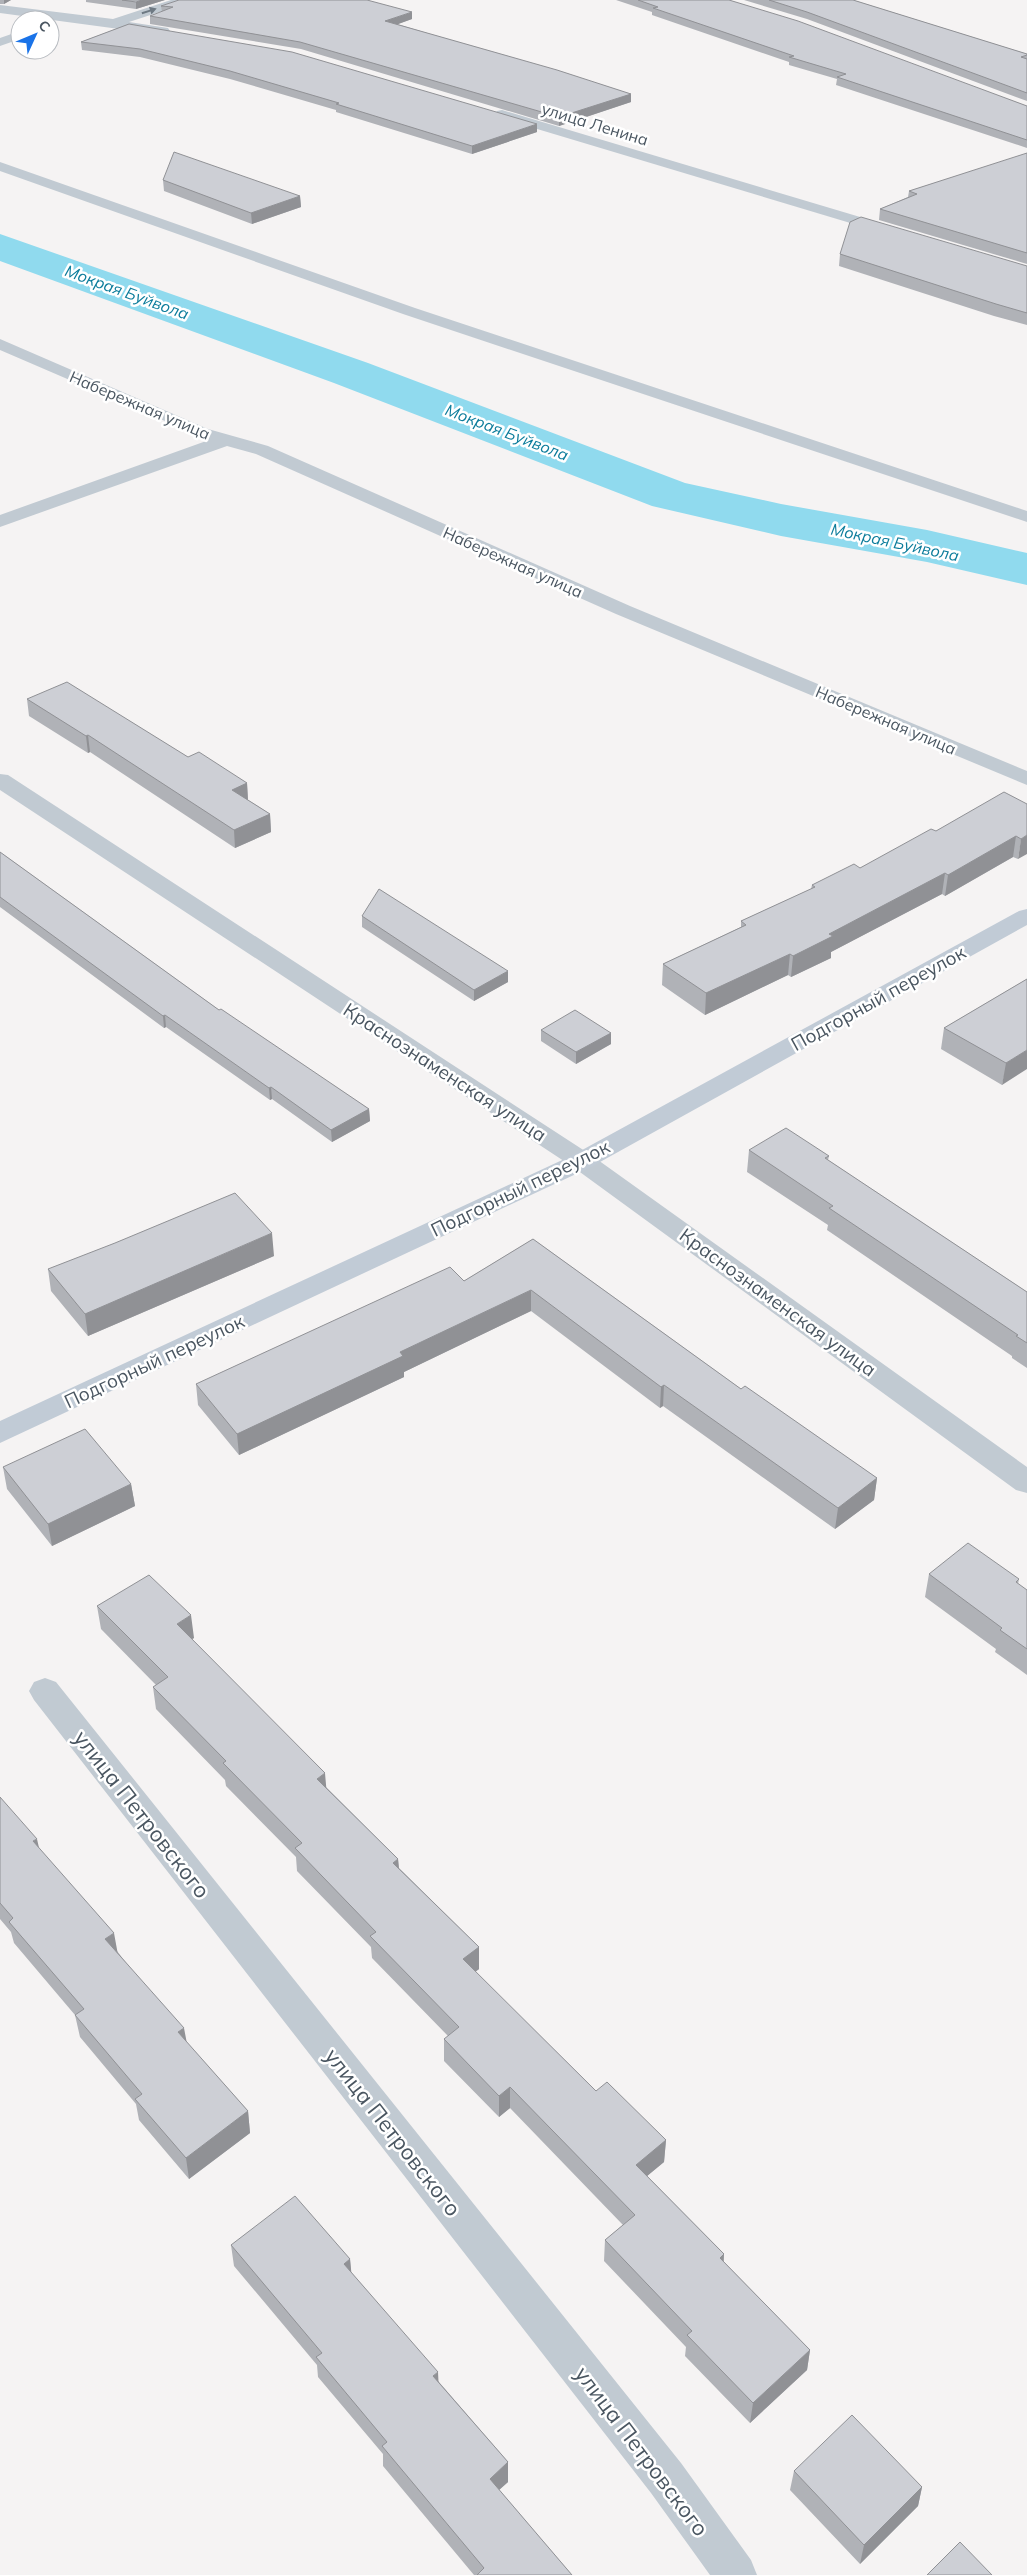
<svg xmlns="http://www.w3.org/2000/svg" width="1027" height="2575" font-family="Mulish,sans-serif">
	<rect width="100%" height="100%" fill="#f5f3f3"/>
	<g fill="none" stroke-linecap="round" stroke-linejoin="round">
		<path fill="#90daee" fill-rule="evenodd" d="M0 234 368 363 685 483 781 504 927 530 1027 553V585L927 562 781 536 652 506 334 383 0 261Z"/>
		<path fill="#c1cad2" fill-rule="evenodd" d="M171 0H189L187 3 129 22 168 28 170 31 168 34 164 35 0 13V5L113 19Z
			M20 31V39L0 46V38Z
			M502 110 897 228 899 231 897 234H887L497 117 495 114 497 111Z
			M0 162 415 308 1027 511V522L403 314 0 171Z
			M0 339 208 429 268 446 630 606 1027 771V785L616 614 256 454 227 446 0 527V515L209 440 0 350Z
			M0 774 8 775 591 1155 1027 1467V1493L1016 1490 573 1167 0 790Z
			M45 1678 56 1682 681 2463 751 2560 757 2575H710L651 2493 34 1700 29 1691 34 1682Z"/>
		<path fill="#c1cbd6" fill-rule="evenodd" d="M1027 909V925L591 1167 0 1443V1421L573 1155 1019 911Z"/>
	</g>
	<path fill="#b0b2b7" d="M0 0H11L4 4H0Z
		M86 0H165L136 9 86 2Z
		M616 0H729L1027 106V148L836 85 837 79 789 65V62L652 15V12Z
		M744 0H853L1027 54V101L807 19Z
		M161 6 412 19 397 24 631 94V102L559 126 301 49 150 24V16L162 12Z
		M129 24 537 132 472 154 336 112V110L230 79 140 57 82 50 81 42Z
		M1027 154V264L879 220 880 209 908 197 909 191Z
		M163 180 300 196 301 207 252 224 164 191Z
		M840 254 1027 266V325L994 316 839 266Z
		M27 699 188 757 247 783 248 800 270 814 271 832 235 848 90 752 88 753 29 716Z
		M1027 804 1018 859 1013 857 945 896 942 894 831 952V958L791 977 788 975 705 1015 662 985 663 964 741 927V921L811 889 812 885 860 868 936 831Z
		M0 852 219 1010 369 1109 370 1121 332 1142 272 1099 270 1100 166 1027 164 1028 0 907Z
		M362 916 508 982 474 1001 362 927Z
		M1027 979 1002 1085 941 1049 944 1028Z
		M541 1030 611 1033V1044L576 1064 541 1041Z
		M749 1150 829 1156 828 1160 1027 1292V1368L1012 1358V1356L827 1230 828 1225 747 1172Z
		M533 1239 741 1389 877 1478 874 1500 835 1529 663 1406 660 1408 531 1311 404 1372V1377L239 1455 198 1405 196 1384 464 1281Z
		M274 1256 88 1336 51 1291 48 1269Z
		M3 1467 131 1484 135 1506 52 1546 7 1489Z
		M929 1574 1019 1579 1018 1584 1027 1590V1675L995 1652 996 1649 925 1597Z
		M97 1606 194 1638 192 1639 326 1787 398 1859 399 1868 479 1947V1969L475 1972 596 2091 666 2140 664 2162 647 2176 724 2254V2262L810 2350 807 2370 750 2423 685 2356 686 2347 604 2261 605 2240 623 2225 510 2108 499 2117 444 2061V2039L448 2036 372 1958 371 1947 297 1871 296 1857 226 1786 225 1780 156 1709 153 1687 156 1685 101 1629Z
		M0 1797 187 2043 248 2111 250 2133 189 2179 139 2120 136 2104 80 2037 75 2015 14 1943 11 1932 0 1919Z
		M231 2245 350 2259 351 2272 439 2382 508 2462V2482L499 2490 572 2575H474L383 2466V2454L318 2377 317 2365 234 2266Z
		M794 2471 922 2487 918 2506 860 2564 790 2490Z"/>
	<path fill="#909195" d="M4 0H11L4 4Z
		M142 0H165L136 9V2Z
		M412 12V19L385 29V21Z
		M631 94V102L559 126V117Z
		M537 124V132L472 154V146Z
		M300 196 301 207 252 224 251 213Z
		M88 735 90 752 88 753 86 736Z
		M247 783 248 801 232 790Z
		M270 814 271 832 235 848 234 830Z
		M1027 835V854L1018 859 1021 839Z
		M1016 836 1013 857 945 896 948 875Z
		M945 873 942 894 831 952V958L791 977 793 956 829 934Z
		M790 954 788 975 705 1015 706 993Z
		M508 971V982L474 1001V990Z
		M165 1015 166 1027 164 1028 163 1016Z
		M611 1033V1044L576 1064V1052Z
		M1027 1050V1069L1002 1085 1006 1063Z
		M271 1087 272 1099 270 1100 269 1088Z
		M369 1109 370 1121 332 1142 331 1130Z
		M272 1233 274 1256 88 1336 85 1314Z
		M531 1290V1311L404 1372V1377L239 1455 237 1434 400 1352Z
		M664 1385 663 1406 660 1408 661 1387Z
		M877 1478 874 1500 835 1529 838 1508Z
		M131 1484 135 1506 52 1546 48 1524Z
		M191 1615 194 1638 180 1646 177 1624Z
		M325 1773 327 1796 317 1779Z
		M37 1839 42 1861 33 1841Z
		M398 1859 400 1881 393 1863Z
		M114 1933 118 1955 105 1939Z
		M479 1947V1969L463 1981V1959Z
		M184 2028 188 2049 178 2032Z
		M510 2087V2108L499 2117V2096Z
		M248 2111 250 2133 189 2179 186 2158Z
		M666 2140 664 2162 635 2186 636 2165Z
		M724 2254 722 2275 720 2258Z
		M350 2259 352 2279 344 2264Z
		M810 2350 807 2370 750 2423 753 2403Z
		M438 2372 439 2392 433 2376Z
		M508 2462V2482L490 2498V2479Z
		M922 2487 918 2506 860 2564 864 2545Z"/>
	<path fill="#cdcfd5" stroke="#909195" d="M122 0H142L136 2Z
		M179 0H367L412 12 385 21 557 70 631 94 559 117 300 42 150 16 173 7 161 6Z
		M638 0H729L798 21 1027 106V140L837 77 846 74 789 57 794 56 653 8 658 7Z
		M769 0H853L1027 54V55L1021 57 1027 59V93L807 12Z
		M129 24 292 52 537 124 472 146 336 104 339 103 230 71 140 49 81 42Z
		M174 152 300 196 251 213 163 180Z
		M1027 153V253L880 209 917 194 909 191Z
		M861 217 1027 266V313L996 304 840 254 850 222Z
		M67 682 188 757 199 752 247 783 232 790 270 814 234 830 88 735 86 736 27 699Z
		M1004 792 1027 804V835L1021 839 1016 836 948 875 945 873 829 934 833 936 793 956 790 954 706 993 663 964 746 925 741 921 815 887 812 885 854 864 860 868 931 829 936 831Z
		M0 852 219 1010 221 1009 369 1109 331 1130 271 1087 269 1088 165 1015 163 1016 0 897Z
		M379 889 508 971 474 990 362 916Z
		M1027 979V1050L1006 1063 944 1028Z
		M575 1010 611 1033 576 1052 541 1030Z
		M786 1128 829 1156 825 1158 1027 1292V1343L1016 1336 1018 1335 829 1208 833 1206 749 1150Z
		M235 1193 272 1233 85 1314 48 1269 115 1243Z
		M533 1239 741 1389 745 1386 877 1478 838 1508 664 1385 661 1387 531 1290 400 1352 403 1356 237 1434 196 1384 450 1267 464 1281Z
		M85 1429 131 1484 48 1524 3 1467Z
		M968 1543 1019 1579 1016 1582 1027 1590V1649L1000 1630 1002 1628 929 1574Z
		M149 1575 191 1615 177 1624 325 1773 317 1779 398 1859 393 1863 479 1947 463 1959 596 2091 607 2082 666 2140 636 2165 724 2254 720 2258 810 2350 753 2403 687 2335 692 2331 605 2240 635 2215 510 2087 499 2096 444 2039 459 2027 370 1936 376 1932 295 1848 302 1843 223 1763 226 1761 153 1687 168 1677 97 1606Z
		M0 1797 37 1839 33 1841 114 1933 105 1939 184 2028 178 2032 248 2111 186 2158 135 2099 142 2094 75 2015 84 2009 9 1922 13 1918 0 1903Z
		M295 2196 350 2259 344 2264 438 2372 433 2376 508 2462 490 2479 572 2575H477L484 2568 382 2446 387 2442 316 2357 322 2353 231 2245Z
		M852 2415 922 2487 864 2545 794 2471Z
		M960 2542 992 2575H927Z"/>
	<defs><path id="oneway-solid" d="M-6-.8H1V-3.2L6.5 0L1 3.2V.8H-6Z" transform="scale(1.25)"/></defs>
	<use fill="#6e7983" href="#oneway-solid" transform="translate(149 11) rotate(-18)"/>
	<g text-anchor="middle" stroke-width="5" stroke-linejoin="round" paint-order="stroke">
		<g font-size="16" fill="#4a5661" stroke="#fff">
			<text transform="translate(595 124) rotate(17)" y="6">улица Ленина</text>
			<text transform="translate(140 405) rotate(23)" y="6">Набережная улица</text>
			<text transform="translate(513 562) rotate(24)" y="6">Набережная улица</text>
			<text transform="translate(886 720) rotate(23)" y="6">Набережная улица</text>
		</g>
		<g font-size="16" font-style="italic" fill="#0c7c9b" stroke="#fff">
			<text transform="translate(127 292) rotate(20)" y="6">Мокрая Буйвола</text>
			<text transform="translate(507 432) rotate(21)" y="6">Мокрая Буйвола</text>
			<text transform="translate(895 542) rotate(12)" y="6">Мокрая Буйвола</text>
		</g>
		<g font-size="19" fill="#4a5661" stroke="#fff">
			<text transform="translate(878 998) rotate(-29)" y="7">Подгорный переулок</text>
			<text transform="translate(445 1072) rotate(33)" y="7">Краснознаменская улица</text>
			<text transform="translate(520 1188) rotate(-26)" y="7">Подгорный переулок</text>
			<text transform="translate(778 1302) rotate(36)" y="7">Краснознаменская улица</text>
			<text transform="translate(154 1361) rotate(-25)" y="7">Подгорный переулок</text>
		</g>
		<g font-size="22" fill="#4a5661" stroke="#fff">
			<text transform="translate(142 1814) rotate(52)" y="8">улица Петровского</text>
			<text transform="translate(393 2132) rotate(52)" y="8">улица Петровского</text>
			<text transform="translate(642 2451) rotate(53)" y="8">улица Петровского</text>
		</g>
	</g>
	<g transform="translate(35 35) rotate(46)"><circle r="24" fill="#ffffff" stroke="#b7bbc0"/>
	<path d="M0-4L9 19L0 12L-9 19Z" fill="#1a73e8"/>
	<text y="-8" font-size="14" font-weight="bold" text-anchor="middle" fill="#4a5661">С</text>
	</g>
</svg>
